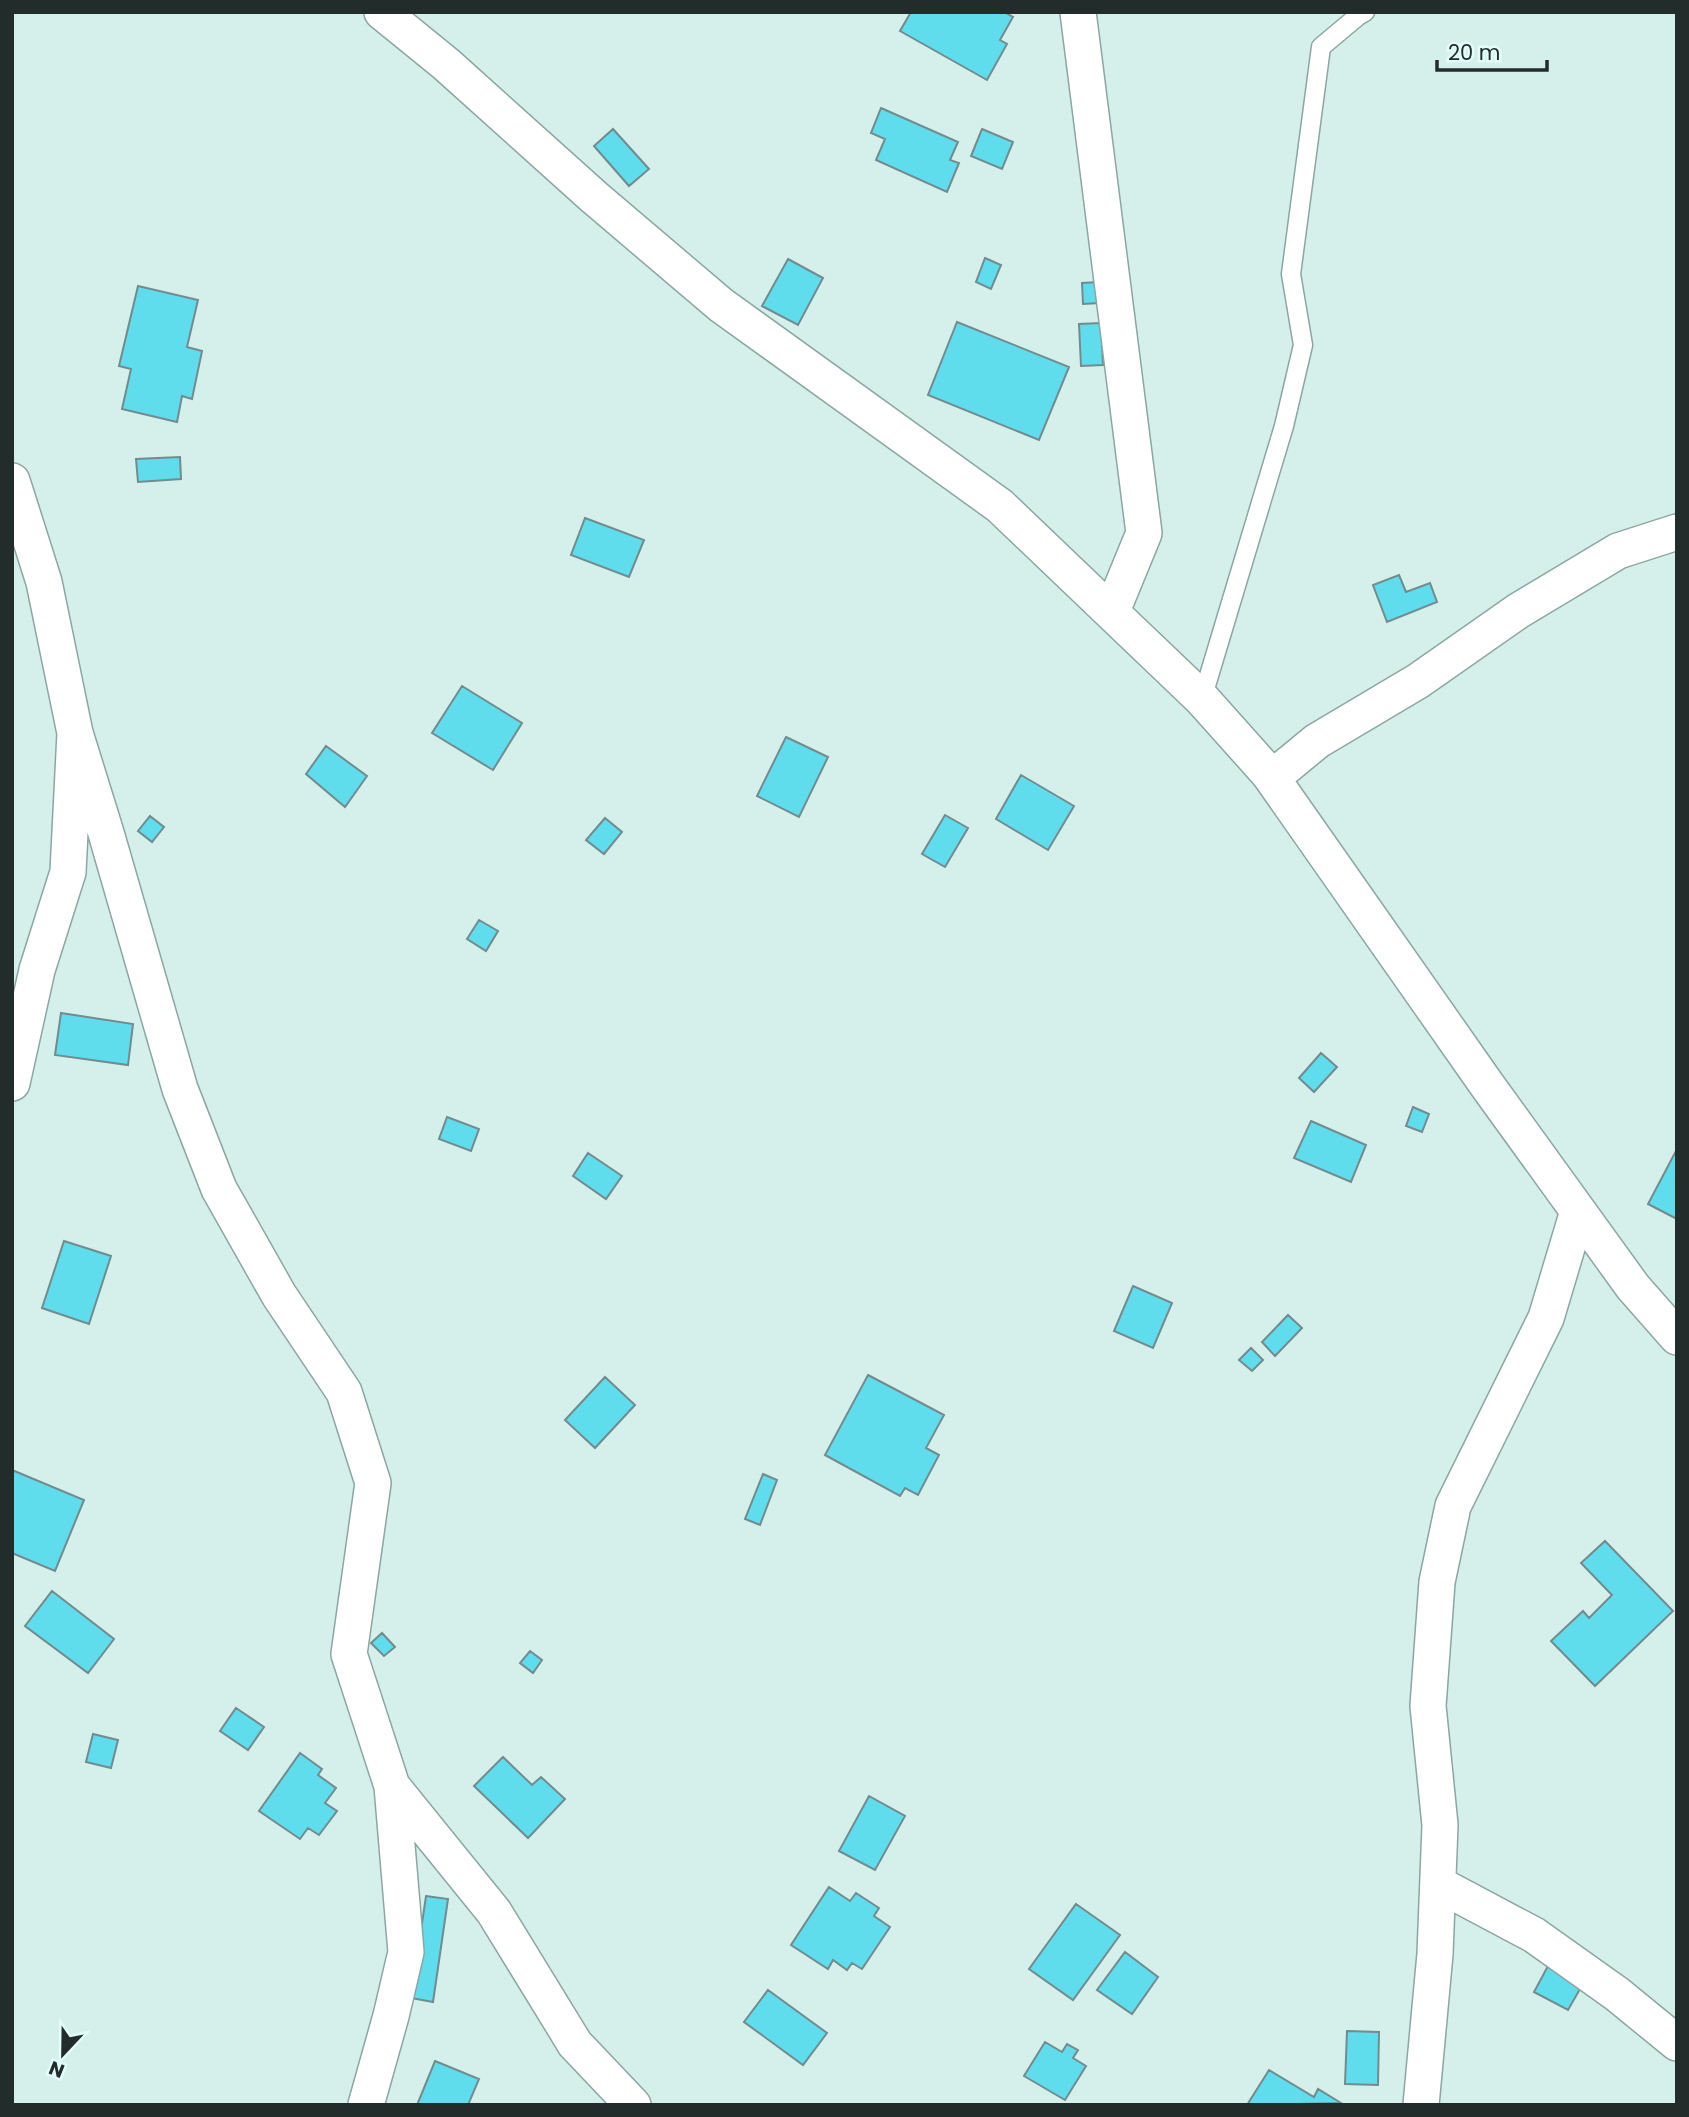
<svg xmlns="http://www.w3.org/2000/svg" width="1689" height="2117" font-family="Poppins,sans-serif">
	<rect width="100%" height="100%" fill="#d5f0eb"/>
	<path fill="#60dded" stroke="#728b8e" stroke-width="2" d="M911 12H1004L1013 17 1000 40 1007 44 987 80 900 31Z
		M881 108 958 142 950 160 959 163 947 192 876 160 885 139 871 133Z
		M613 129 649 169 629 186 594 146Z
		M982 129 1013 142 1002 169 971 156Z
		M985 258 1001 265 991 289 976 282Z
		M788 259 823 278 798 325 762 306Z
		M1099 282 1100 303 1083 304 1082 283Z
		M138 286 198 300 187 347 202 351 192 399 182 396 177 422 122 409 131 369 119 366Z
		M957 322 1069 367 1039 440 928 395Z
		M1101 323 1103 365 1081 366 1079 324Z
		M180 457 181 479 138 482 136 459Z
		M585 518 644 540 629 577 571 555Z
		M1399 575 1406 592 1430 583 1437 602 1387 622 1373 585Z
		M462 686 522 723 493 770 432 733Z
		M786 737 828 757 799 817 757 796Z
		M326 746 367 776 345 807 306 774Z
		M1021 775 1074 806 1048 850 996 819Z
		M945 815 968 828 945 867 922 854Z
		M150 816 164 827 152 842 138 831Z
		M605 818 622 832 604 854 586 840Z
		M479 920 498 931 486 951 467 939Z
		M61 1013 133 1024 128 1065 55 1055Z
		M1321 1053 1337 1067 1314 1092 1299 1078Z
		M1413 1107 1429 1114 1422 1132 1406 1126Z
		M447 1117 479 1129 471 1151 439 1139Z
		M1311 1121 1366 1145 1351 1182 1294 1158Z
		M1677 1149V1219L1648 1204Z
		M588 1153 622 1176 606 1199 573 1176Z
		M64 1241 111 1256 89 1324 42 1308Z
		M1133 1286 1172 1303 1153 1348 1114 1331Z
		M1288 1315 1302 1328 1275 1356 1262 1342Z
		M1251 1348 1263 1360 1252 1371 1239 1360Z
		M868 1375 944 1415 926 1448 939 1455 918 1495 905 1488 900 1496 825 1455Z
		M605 1377 635 1405 595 1448 565 1420Z
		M12 1470 84 1500 55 1571 12 1553Z
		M763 1474 777 1480 760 1525 745 1519Z
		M1605 1541 1673 1611 1595 1686 1551 1641 1583 1611 1589 1618 1612 1595 1581 1563Z
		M52 1591 114 1639 88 1673 25 1626Z
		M382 1633 395 1647 384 1656 371 1643Z
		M530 1651 542 1660 533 1673 520 1663Z
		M236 1708 264 1727 248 1750 220 1731Z
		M93 1734 118 1740 111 1768 86 1762Z
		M300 1753 322 1769 318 1775 336 1788 325 1803 337 1811 319 1835 308 1828 300 1839 259 1811Z
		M503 1757 532 1785 541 1777 565 1799 528 1838 474 1786Z
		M869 1796 905 1816 875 1870 839 1851Z
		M829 1887 850 1901 856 1893 879 1908 874 1916 890 1927 862 1969 852 1963 847 1970 833 1960 828 1969 791 1945Z
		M426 1896 448 1899 433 2002 411 1998Z
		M1076 1904 1120 1935 1073 2000 1029 1969Z
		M1125 1952 1158 1977 1132 2014 1097 1990Z
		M1549 1964 1584 1982 1568 2010 1534 1992Z
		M768 1990 827 2033 803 2065 744 2022Z
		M1347 2031 1379 2032 1378 2085 1345 2084Z
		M1045 2042 1062 2052 1067 2044 1078 2050 1073 2058 1086 2066 1065 2100 1024 2076Z
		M435 2061 479 2079 468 2105H417Z
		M1269 2070 1314 2097 1318 2089 1341 2103 1247 2105Z"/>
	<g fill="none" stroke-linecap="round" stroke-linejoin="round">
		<g stroke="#8ca6a1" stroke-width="21">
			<path id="service" d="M1202 699 1284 426 1303 345 1291 274 1321 47 1358 16 1365 12"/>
		</g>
		<g stroke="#8ca6a1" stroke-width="38">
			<path id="minor" d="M382 12 446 64 594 197 721 305 1000 506 1202 699 1269 774 1487 1085 1633 1287 1677 1337
				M1078 12 1144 533 1112 611
				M12 481 44 582 75 733 68 872 37 970 12 1083
				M75 733 106 833 180 1089 219 1189 279 1295 344 1392 373 1483 349 1654 392 1786 494 1912 575 2044 633 2105
				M1269 774 1283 769 1317 741 1418 681 1518 611 1618 551 1677 532
				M1438 1884 1534 1935 1617 1994 1677 2043
				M366 2105 391 2016 406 1952 392 1786
				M1421 2105 1435 1954 1440 1825 1428 1706 1437 1582 1453 1506 1546 1318 1578 1211"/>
		</g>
		<use href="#service" stroke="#fff" stroke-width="18"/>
		<use href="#minor" stroke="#fff" stroke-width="35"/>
	</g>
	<rect width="1689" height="2117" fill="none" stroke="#222c2a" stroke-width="28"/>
	<g transform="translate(63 2054) rotate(202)" stroke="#e2fef9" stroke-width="5" paint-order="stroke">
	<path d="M0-5L12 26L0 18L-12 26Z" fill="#222c2a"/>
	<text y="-10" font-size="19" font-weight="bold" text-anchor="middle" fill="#222c2a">N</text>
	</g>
	<path d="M1437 60v10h110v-10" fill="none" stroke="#222c2a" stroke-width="3.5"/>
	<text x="1448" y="60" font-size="21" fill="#222c2a" stroke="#e2fef9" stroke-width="5" paint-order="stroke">20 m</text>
</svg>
